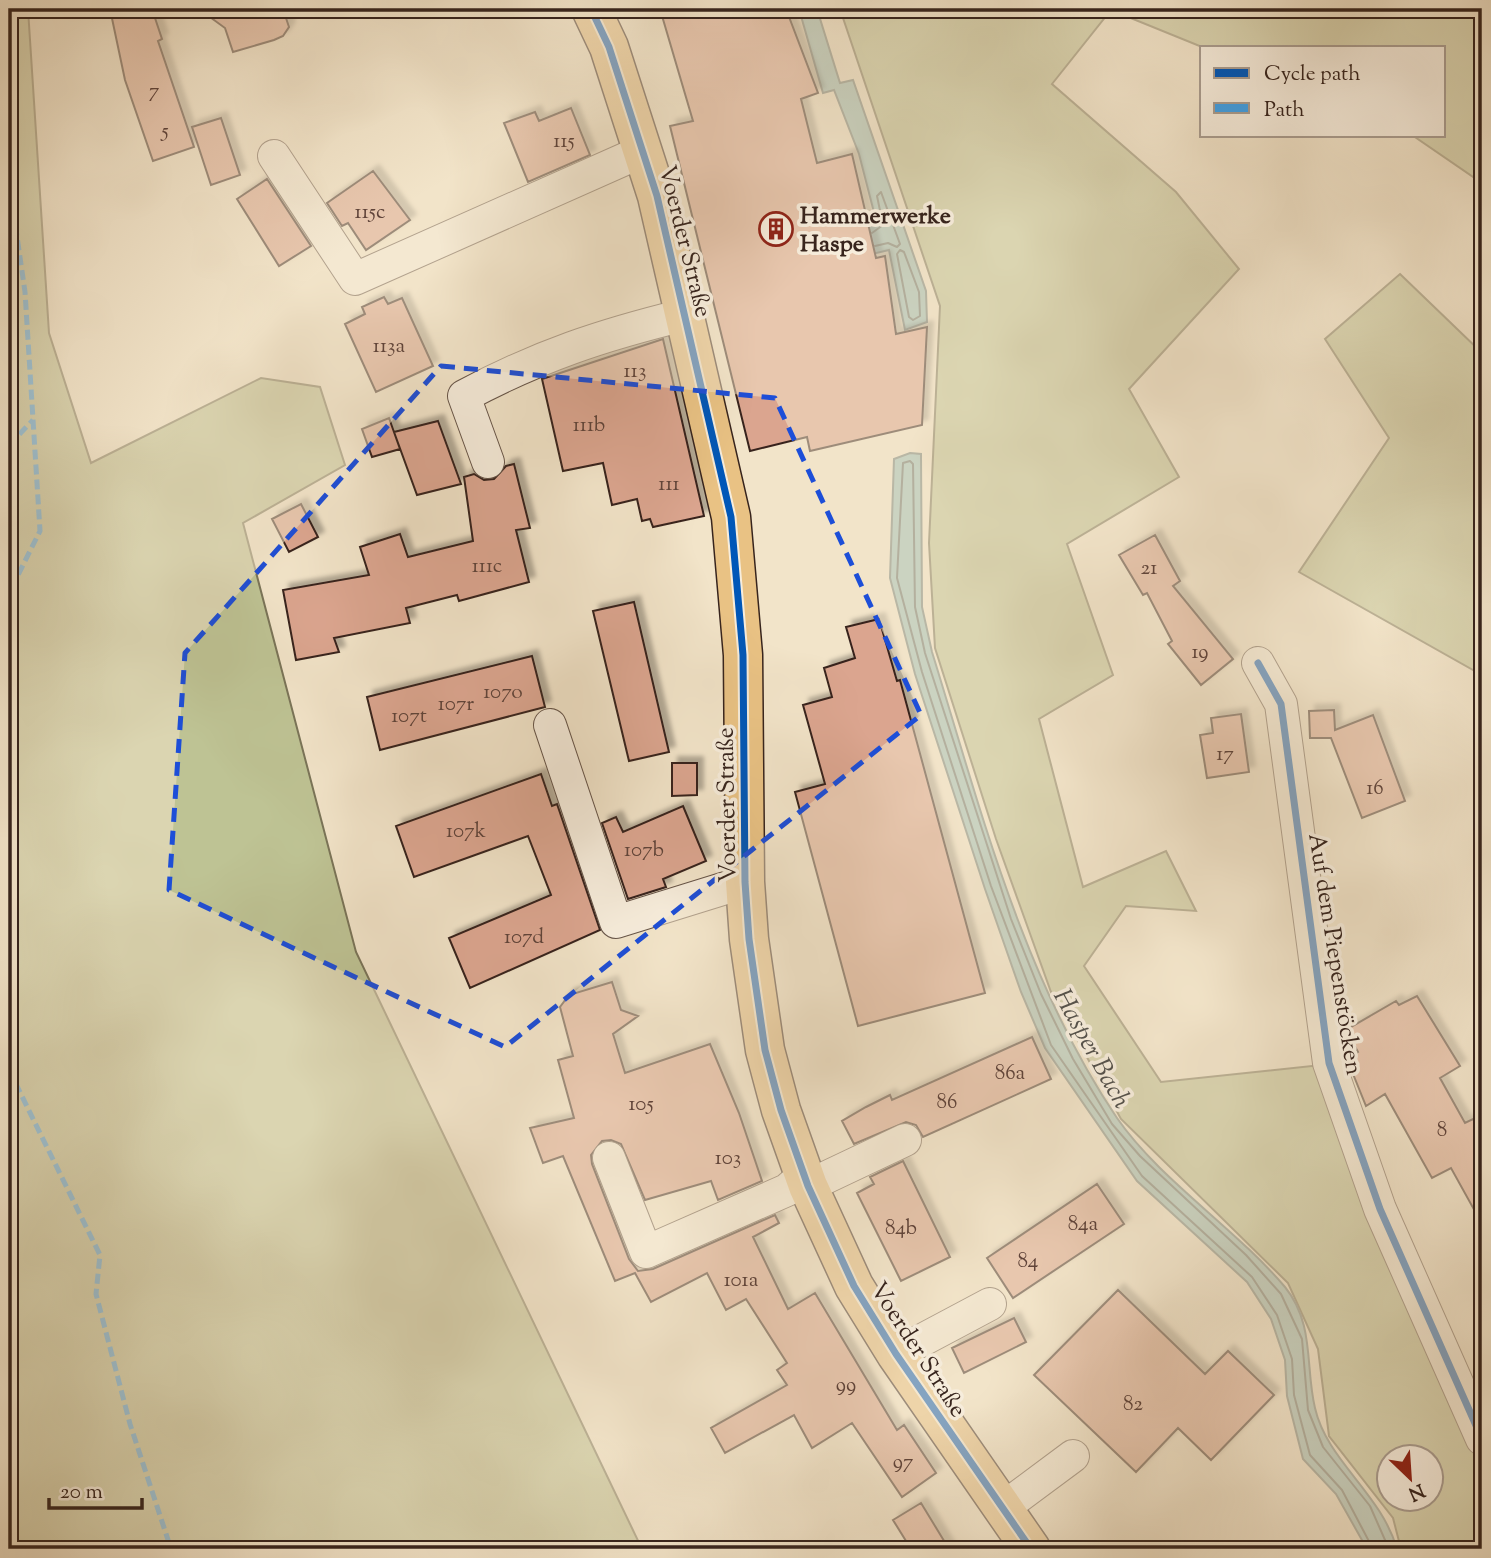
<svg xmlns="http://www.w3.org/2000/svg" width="1491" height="1558" font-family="'Sorts Mill Goudy',serif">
	<defs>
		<filter id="shadow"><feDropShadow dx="6" dy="-6" stdDeviation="2" flood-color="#0004"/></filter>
	</defs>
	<rect width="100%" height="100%" fill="#f2e4c9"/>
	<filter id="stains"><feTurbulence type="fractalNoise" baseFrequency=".00286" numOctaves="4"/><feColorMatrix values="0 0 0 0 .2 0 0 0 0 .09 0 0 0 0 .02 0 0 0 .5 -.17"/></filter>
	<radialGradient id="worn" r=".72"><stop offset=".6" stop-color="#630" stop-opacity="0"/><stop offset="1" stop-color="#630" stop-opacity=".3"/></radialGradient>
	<path fill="#bec394" stroke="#7a7458" stroke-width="2" fill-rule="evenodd" d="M9 9H28L49 333 91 463 261 378 320 387 345 465 243 523 356 952 642 1549H9Z
		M840 9H1482V183L1412 135H1444V47H1202L1111 10 1052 84 1176 192 1239 269 1129 389 1179 477 1067 544 1113 675 1039 719 1083 887 1166 851 1196 911 1126 906 1084 966 1161 1082 1321 1065 1470 1427 1482 1473V1549H1401L1393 1518 1329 1436 1318 1349 1288 1283 1121 1119 1051 992 996 839 935 648 929 543 940 306ZM1390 1456H1432V1498H1390Z
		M1400 274 1482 353V675L1299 572 1389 438 1325 339Z"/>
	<path fill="#9bbeb9" stroke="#73807b" stroke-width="2" d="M799 9H817L840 83 853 80 926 291 927 322 905 330 889 250 859 257 851 232 877 224 859 154 834 90 823 93Z
		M910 453 921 454 922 607 932 652C981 810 1023 979 1117 1118 1159 1179 1235 1228 1285 1287 1315 1324 1305 1367 1315 1408 1327 1461 1381 1493 1397 1549H1367L1336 1494 1303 1459 1287 1396 1285 1360 1271 1319 1247 1282 1137 1181 1045 1048 1021 992 985 889 915 674 890 578 894 459Z"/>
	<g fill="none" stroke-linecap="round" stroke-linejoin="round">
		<path stroke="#69716b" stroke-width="2" d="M872 233 883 225 877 196 881 192 900 244 897 247 888 243 875 246
			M900 250 904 252 919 292 920 316 913 320 909 317 897 254Z
			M1373 1549 1342 1490 1310 1455 1294 1395 1292 1359 1277 1315 1252 1277 1142 1176 1051 1045 991 886 922 672 897 578 903 463 910 461 913 464 915 607 925 653 1011 919 1041 994 1073 1059 1112 1124 1140 1156 1246 1255 1281 1294 1302 1339 1308 1410 1323 1447 1370 1506 1389 1549"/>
	</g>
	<path fill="#dba58f" stroke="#37241d" stroke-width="2" filter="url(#shadow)" d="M110 9H152L162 39 158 41 194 147 153 161 125 80Z
		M199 9H283L289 27 283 36 274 40 233 52 225 28Z
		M660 9H786L818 93 801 99 817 163 852 154 876 258 885 256 896 334 927 327 922 425 810 451 807 437 750 451 670 126 693 121Z
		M571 108 590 155 528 182 504 123 535 112 539 121Z
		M221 118 240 175 211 185 192 127Z
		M373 171 410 220 366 250 348 223 342 226 327 203Z
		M267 179 311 246 279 266 237 199Z
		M384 297 388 304 402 298 433 366 376 392 345 324 365 314 362 307Z
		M663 339 704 516 653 527 650 519 642 521 637 499 612 505 603 463 563 471 542 379Z
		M389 418 400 449 372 457 362 429Z
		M438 421 461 484 417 495 394 432Z
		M514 464 530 528 516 530 529 582 459 601 457 595 406 608 410 623 334 638 339 652 296 660 283 590 369 575 360 547 400 534 408 557 473 541 464 477 474 474 484 480 494 479 506 466Z
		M301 504 318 537 289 552 272 519Z
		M1155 535 1180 581 1173 586 1233 659 1201 685 1168 644 1172 641 1147 593 1143 595 1119 555Z
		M634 602 669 752 629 761 593 611Z
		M879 619 897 681 900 680 985 993 858 1026 795 792 825 784 803 705 832 697 824 668 855 658 846 627Z
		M532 656 545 707 380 750 367 697Z
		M1334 710 1335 730 1373 715 1405 801 1362 818 1331 738H1310L1309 711Z
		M1241 714 1249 772 1207 778 1200 735 1213 733 1211 718Z
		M672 763H697V795L672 796Z
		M541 774 552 806 557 804 600 930 470 988 449 938 551 895 528 836 414 877 396 826Z
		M683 806 706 861 663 879 666 887 628 899 602 823 616 817 623 832Z
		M612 982 621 1010 638 1016 613 1034 625 1073 710 1044 739 1113 762 1181 718 1200 711 1181 645 1200 621 1144 611 1140 602 1141 591 1155 592 1164 629 1259 638 1271 653 1269 775 1215 779 1223 753 1237 788 1309 815 1293 897 1430 904 1425 936 1473 902 1497 852 1423 812 1448 794 1415 725 1453 711 1428 787 1385 777 1370 787 1363 746 1299 726 1310 707 1273 651 1302 635 1273 615 1281 563 1156 543 1163 530 1128 574 1118 558 1060 573 1056 560 1007 569 995Z
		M1417 996 1460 1066 1440 1078 1465 1123 1473 1119 1482 1135V1224L1451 1168 1432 1178 1385 1094 1366 1106 1347 1059 1358 1052 1346 1030 1396 1001 1399 1005Z
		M1032 1037 1051 1079 923 1137 916 1125 906 1122 854 1144 842 1121 866 1107 890 1095 892 1100Z
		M903 1161 950 1257 901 1281 857 1193 874 1184 870 1177Z
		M1097 1184 1124 1224 1013 1298 987 1258Z
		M1118 1290 1205 1374 1228 1351 1274 1395 1211 1460 1178 1428 1136 1472 1034 1375Z
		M1014 1318 1026 1342 964 1373 952 1348Z
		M921 1503 949 1549H911L893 1520Z"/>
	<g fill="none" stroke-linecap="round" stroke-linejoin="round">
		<g stroke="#665448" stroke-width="34">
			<path id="minor" d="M274 156 355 279 643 151
				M488 462 464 396C539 356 602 335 684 315
				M1258 663 1281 704 1329 1063 1380 1209 1482 1439
				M550 725 616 922 745 882
				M609 1158 646 1252 787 1190 804 1175
				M808 1186 905 1140
				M896 1354 990 1304
				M1003 1508 1073 1456"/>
		</g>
		<g stroke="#37241d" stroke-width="41">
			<path id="major" d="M591 9 609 47 657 196 731 517 743 655 745 882 749 939 765 1050 781 1110 808 1186 854 1286 896 1354 1031 1549"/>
		</g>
		<use href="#minor" stroke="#f7eddc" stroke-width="32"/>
		<use href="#major" stroke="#e9c284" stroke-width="38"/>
		<path stroke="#3fa2ea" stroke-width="5" stroke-dasharray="10 5" stroke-linecap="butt" d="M9 181 25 292 40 531 17 577 9 623
			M9 445 33 420
			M9 654V667
			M9 1070 100 1255 96 1294 130 1424 171 1549"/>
		<g stroke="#f7eddc" stroke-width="11">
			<path id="cycleway" d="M591 9 609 47 657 196 731 517 743 655 745 882 749 939 765 1050 781 1110 808 1186 854 1286 896 1354 1031 1549
				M1258 663 1281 704 1329 1063 1380 1209 1482 1439"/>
		</g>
		<use href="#cycleway" stroke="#0057b8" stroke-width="7"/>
	</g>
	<path d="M0 0H1491V1558H0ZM441 366 775 398 921 715 505 1047 169 890 185 653Z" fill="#f2e4c9" fill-opacity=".55" fill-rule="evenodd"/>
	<path fill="none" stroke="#1d4ed8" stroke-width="5" stroke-dasharray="14 9" stroke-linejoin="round" d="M441 366 775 398 921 715 505 1047 169 890 185 653Z"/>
	<defs>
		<g id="building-ring" transform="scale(1.75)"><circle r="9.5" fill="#f7eddc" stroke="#8f2418" stroke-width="1.5"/><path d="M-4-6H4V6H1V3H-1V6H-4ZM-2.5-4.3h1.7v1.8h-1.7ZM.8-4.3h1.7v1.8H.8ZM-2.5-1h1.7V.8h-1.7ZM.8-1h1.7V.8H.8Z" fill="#8f2418"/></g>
	</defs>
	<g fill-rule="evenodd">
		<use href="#building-ring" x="776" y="229"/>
	</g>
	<g text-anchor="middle" stroke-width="7" stroke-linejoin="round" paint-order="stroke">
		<g font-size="21" fill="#60443a">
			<text x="154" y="97">7</text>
			<text x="165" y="137">5</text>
			<text x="564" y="147">115</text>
			<text x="370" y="218">115c</text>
			<text x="389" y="352">113a</text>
			<text x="635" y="377">113</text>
			<text x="589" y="431">111b</text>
			<text x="669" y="490">111</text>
			<text x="487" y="572">111c</text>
			<text x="1149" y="574">21</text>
			<text x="1200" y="658">19</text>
			<text x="503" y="698">107o</text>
			<text x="456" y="710">107r</text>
			<text x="409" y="722">107t</text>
			<text x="1225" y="760">17</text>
			<text x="1375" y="794">16</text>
			<text x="466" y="837">107k</text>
			<text x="644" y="856">107b</text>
			<text x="524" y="943">107d</text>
			<text x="1010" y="1079">86a</text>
			<text x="947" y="1108">86</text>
			<text x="641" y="1110">105</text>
			<text x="1442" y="1136">8</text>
			<text x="728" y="1164">103</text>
			<text x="1083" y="1230">84a</text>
			<text x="901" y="1234">84b</text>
			<text x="1028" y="1267">84</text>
			<text x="741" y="1286">101a</text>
			<text x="846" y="1391">99</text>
			<text x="1133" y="1410">82</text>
			<text x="903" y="1468">97</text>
		</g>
		<g font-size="24" font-weight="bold" fill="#37241d" stroke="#f7eddc" text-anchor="start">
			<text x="800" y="223">Hammerwerke<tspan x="800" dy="28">Haspe</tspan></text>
		</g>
		<g font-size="24" fill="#37241d" stroke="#f7eddc">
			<text transform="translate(686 241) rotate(76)" y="8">Voerder Straße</text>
			<text transform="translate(726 805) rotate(-91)" y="8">Voerder Straße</text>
			<text transform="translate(1336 954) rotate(81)" y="8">Auf dem Piepenstöcken</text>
			<text transform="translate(919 1349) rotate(57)" y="8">Voerder Straße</text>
		</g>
		<g font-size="26" font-style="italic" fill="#55524c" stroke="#f7eddc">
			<text transform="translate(1093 1048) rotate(61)" y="9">Hasper Bach</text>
		</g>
	</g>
	<rect width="1491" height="1558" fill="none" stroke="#f2e4c9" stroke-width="35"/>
	<rect x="10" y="10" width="1470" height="1537" fill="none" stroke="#37241d" stroke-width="3.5"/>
	<rect x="18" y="18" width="1456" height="1523" fill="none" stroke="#37241d" stroke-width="2"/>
	<rect x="1200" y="46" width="245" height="91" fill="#f7eddc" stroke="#aa9d90" stroke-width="2"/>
	<rect x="1214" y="68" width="35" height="10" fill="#0057b8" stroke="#aa9d90" stroke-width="2"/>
	<text x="1264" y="80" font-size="21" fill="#37241d">Cycle path</text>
	<rect x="1214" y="103" width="35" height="10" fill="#3fa2ea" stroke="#aa9d90" stroke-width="2"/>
	<text x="1264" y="116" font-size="21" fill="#37241d">Path</text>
	<g transform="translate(1410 1478) rotate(155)"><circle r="33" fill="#f7eddc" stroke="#aa9d90" stroke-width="2"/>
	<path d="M0-5L12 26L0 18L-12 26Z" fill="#8f2418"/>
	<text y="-10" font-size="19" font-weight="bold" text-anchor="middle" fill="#37241d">N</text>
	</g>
	<path d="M49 1498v10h93v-10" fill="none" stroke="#37241d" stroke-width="3.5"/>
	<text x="60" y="1498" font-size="21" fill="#37241d" stroke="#f7eddc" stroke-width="5" paint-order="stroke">20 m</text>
	<rect width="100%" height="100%" filter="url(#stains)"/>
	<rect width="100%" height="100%" fill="url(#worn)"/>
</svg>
